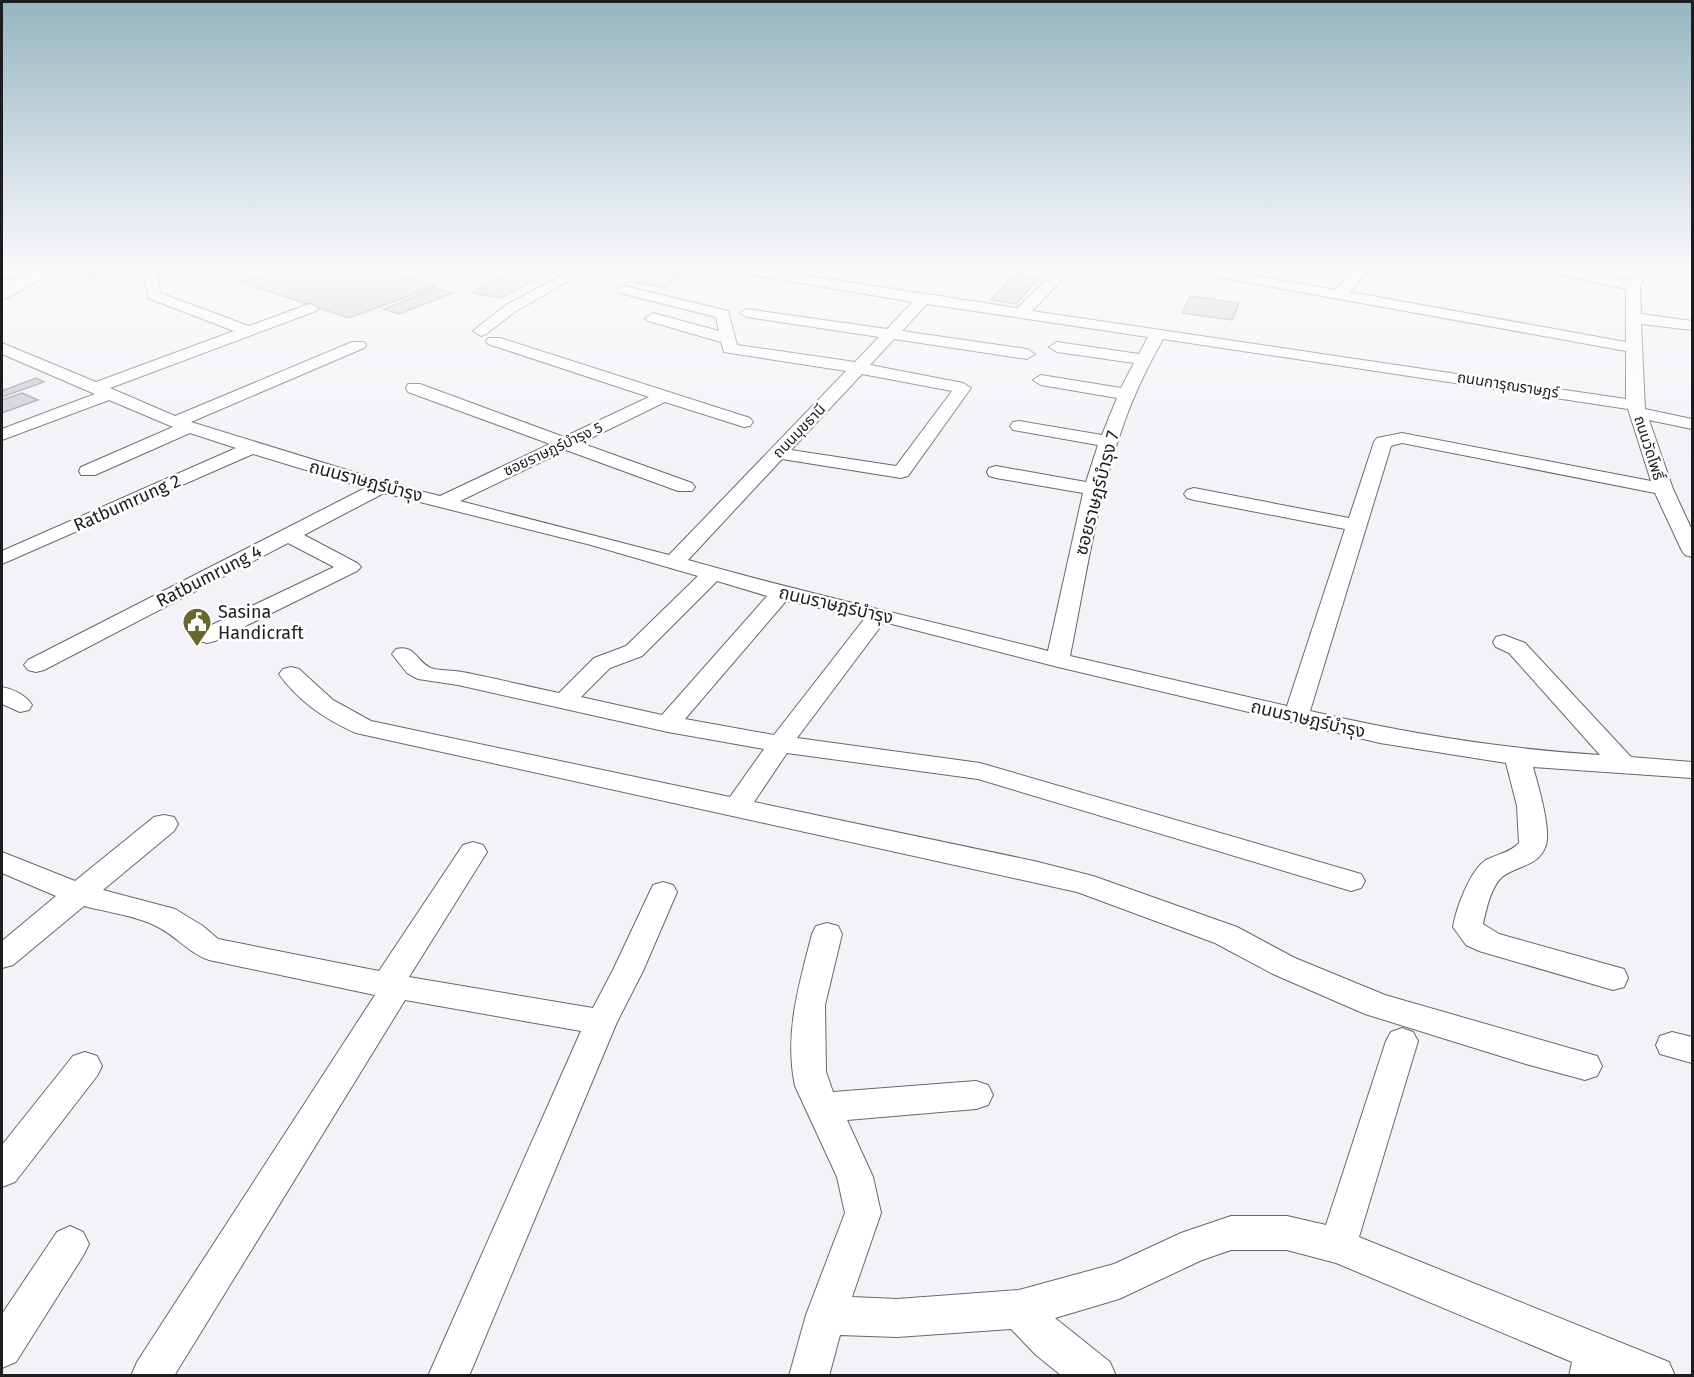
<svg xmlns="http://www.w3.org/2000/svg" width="1694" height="1377" font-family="'Fira Sans','Noto Sans Thai',sans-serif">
	<rect width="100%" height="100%" fill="#f5f2f7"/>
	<path fill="#cdcad0" stroke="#9d9a9f" stroke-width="1.5" d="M69 269H128L89 279Z
		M280 269H380L436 286 349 318 240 282Z
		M517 269H555L501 298 472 293Z
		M653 269 683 274 664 287 633 282Z
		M919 269H981L994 270 986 278Z
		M1013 275 1038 279 1016 304 991 300Z
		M438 288 453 293 399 314 384 309Z
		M1190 296 1239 303 1232 320 1182 313Z
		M36 378 44 382 2 397V391Z
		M22 393 38 400 2 413V400Z"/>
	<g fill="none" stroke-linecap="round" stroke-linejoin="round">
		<g stroke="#6a676c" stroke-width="2">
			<path id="minor" d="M130 269H147L157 273 160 293 249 326 306 305 311 304 318 308 316 311 110 388 175 416 352 342H364L366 345 364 348 191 422 389 483 440 496 550 444 408 392 406 388 408 384H420L564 437 649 397 488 344 486 341 488 338H500L750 418 753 422 750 426 744 427 665 402 581 443 692 483 695 487 692 491H678L566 450 460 501 669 555 846 371 724 352 721 342 648 321 645 318 653 313 719 331 716 317 620 293 618 290 620 287 625 286 728 311 737 345 855 362 879 337 747 317 740 313 747 309 887 329 913 302 741 273 736 272 734 269H764L1017 308 1050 276 1018 272 1016 269H1072L1032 311 1626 399V351L1196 273 1189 269H1217L1336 290 1352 271 1351 269H1365L1367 271 1350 292 1626 342V289L1549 272 1547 269H1571L1629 281 1635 269H1649L1640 286 1641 314 1692 321V330L1641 324 1645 409 1692 419V429L1649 420 1673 489 1692 530V557L1685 555 1682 551 1655 493 1402 443 1391 446 1310 711C1405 733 1502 749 1600 755L1509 653 1496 647 1493 642 1496 637 1504 635 1525 643 1631 757 1692 762V778L1533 767C1538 785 1551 828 1546 845 1539 867 1517 865 1502 877 1491 887 1486 910 1483 924L1499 934 1624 969 1628 978 1624 987 1613 990 1479 951 1466 945 1453 927C1456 909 1470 870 1486 860 1497 854 1510 853 1519 843L1517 806 1506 763 1380 743 1058 667 884 622 797 738 980 763 1361 874 1365 881 1361 888 1351 891 978 779 787 753 754 802 1034 861 1093 876 1237 927 1295 958 1385 995 1597 1056 1602 1066 1597 1076 1585 1080 1526 1064 1365 1014 1273 974 1215 943 1077 892 356 733C326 720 298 701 279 674L283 669 291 667 299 669 333 700 371 721 730 797 764 749 668 732 458 685 418 679 407 673 392 654 396 649C417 644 416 664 434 669 443 671 453 670 462 672 494 678 526 686 559 693L594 658 626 646 698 576 591 545 384 493 304 535 357 563 361 567 357 571 215 641 207 643 199 641 196 636 199 631 334 567 288 543 44 670 36 672 28 670 24 665 28 660 365 488 253 454 2 564V551L236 448 190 433 95 475H81L79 471 81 467 173 427 109 400 2 440V429L95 394 2 354V343L96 382 234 331 148 298 145 278ZM927 304 1148 337 1139 354 1057 342 1049 347 1057 352 1134 363 1121 388 1041 375 1033 380 1041 385 1117 398 1102 435 1019 421 1013 422 1010 426 1013 430 1019 431 1098 445 1086 482 996 466 989 468 987 472 989 476 996 478 1083 493 1048 651C928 620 807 594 688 560L782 459 901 478 908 476 971 388 963 383 870 365 894 339 1027 359 1035 354 1027 349 902 331ZM1163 339 1628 409 1651 481 1402 433 1377 438 1374 442 1349 518 1194 488 1187 490 1184 494 1187 498 1194 500 1345 529 1287 706 1070 656C1086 577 1097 498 1124 423 1134 394 1148 366 1163 339ZM862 374 952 391 896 466 791 450ZM717 581 767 596 662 715 581 697 610 668 642 656ZM786 601 865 618 774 735 685 719Z
				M573 269H590L516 311 486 334 481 336 473 331 506 305Z
				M2 279 23 283 25 286 18 290 2 287Z
				M2 687C13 689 26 695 32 705L29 710 20 712 2 704Z
				M164 815 174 817 178 824 174 831 103 890 175 909 203 926 218 939 379 971 463 845 473 842 483 845 487 852 409 977 593 1008 613 970 653 885 663 882 673 885 677 892 643 971 617 1022 469 1376H428L581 1031 405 1000 174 1376H131L137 1362 375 995 209 960C190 954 176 936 158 927 138 916 106 912 84 906L13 965 2 968V941L56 896 2 873V852L75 881 154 817Z
				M827 923 838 926 842 934 825 1005 826 1072 833 1092 976 1081 988 1085 993 1095 988 1105 976 1109 847 1120 873 1177 881 1213 852 1297 897 1299 1019 1290 1114 1264 1181 1233 1231 1216H1287L1326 1225 1386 1041 1391 1032 1402 1028 1413 1032 1418 1041 1359 1237 1669 1362 1675 1376H1569L1572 1362 1336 1263 1287 1250H1231L1202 1260 1119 1299 1055 1318 1110 1362 1116 1376H1062L1036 1355 1011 1329 897 1337 840 1335 829 1376H789L806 1315 845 1213 837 1177 795 1086C784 1033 799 985 812 934L816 926Z
				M1672 1032 1692 1037V1063L1660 1054 1656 1045 1660 1036Z
				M85 1052 97 1056 102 1066 97 1076 15 1182 2 1187V1145L73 1056Z
				M70 1226 83 1232 89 1244 83 1256 16 1362 2 1368V1314L57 1232Z"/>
		</g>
		<g stroke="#6a676c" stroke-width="2">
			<path id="major" d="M32 269H54L51 273 9 297 2 299V286Z"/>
		</g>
		<use href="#minor" fill="#fff" fill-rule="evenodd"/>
		<use href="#major" fill="#fff" fill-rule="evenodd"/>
	</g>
	<linearGradient id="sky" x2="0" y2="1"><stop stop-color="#95b5c1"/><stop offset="0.58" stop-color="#faf9fb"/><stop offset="1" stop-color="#faf9fb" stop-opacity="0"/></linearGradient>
	<rect width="1694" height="461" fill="url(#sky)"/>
	<defs>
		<g id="civic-pin" transform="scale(1.5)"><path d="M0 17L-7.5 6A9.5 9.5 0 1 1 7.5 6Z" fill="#6a6632" stroke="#fff"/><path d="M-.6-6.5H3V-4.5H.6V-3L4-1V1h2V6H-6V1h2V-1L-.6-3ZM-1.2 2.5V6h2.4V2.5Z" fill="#fff"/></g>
	</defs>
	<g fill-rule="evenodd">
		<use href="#civic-pin" x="197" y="622"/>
	</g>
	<g text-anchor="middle" stroke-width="5" stroke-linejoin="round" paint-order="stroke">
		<g font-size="15" fill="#1d1c1e" stroke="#fff">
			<text transform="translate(1508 385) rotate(9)" y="5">ถนนการุณราษฏร์</text>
			<text transform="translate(799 431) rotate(-46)" y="5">ถนนมุขธานี</text>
			<text transform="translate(1649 448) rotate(72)" y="5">ถนนวัดโพธิ์</text>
			<text transform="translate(553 449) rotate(-25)" y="5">ซอยราษฎร์บำรุง 5</text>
		</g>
		<g font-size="18" fill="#1d1c1e" stroke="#fff">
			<text transform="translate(366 481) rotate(15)" y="6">ถนนราษฎร์บำรุง</text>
			<text transform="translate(1097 493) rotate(-75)" y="6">ซอยราษฎร์บำรุง 7</text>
			<text transform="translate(127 503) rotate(-24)" y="6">Ratbumrung 2</text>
			<text transform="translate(209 576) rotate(-27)" y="6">Ratbumrung 4</text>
			<text transform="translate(836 605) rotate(13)" y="6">ถนนราษฎร์บำรุง</text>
			<text transform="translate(1308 719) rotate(13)" y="6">ถนนราษฎร์บำรุง</text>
		</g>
		<g font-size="18" fill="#1d1c1e" stroke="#fff" text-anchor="start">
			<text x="218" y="618">Sasina<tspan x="218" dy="21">Handicraft</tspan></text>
		</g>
	</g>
	<rect width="1694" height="1377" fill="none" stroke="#1d1c1e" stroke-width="6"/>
</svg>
